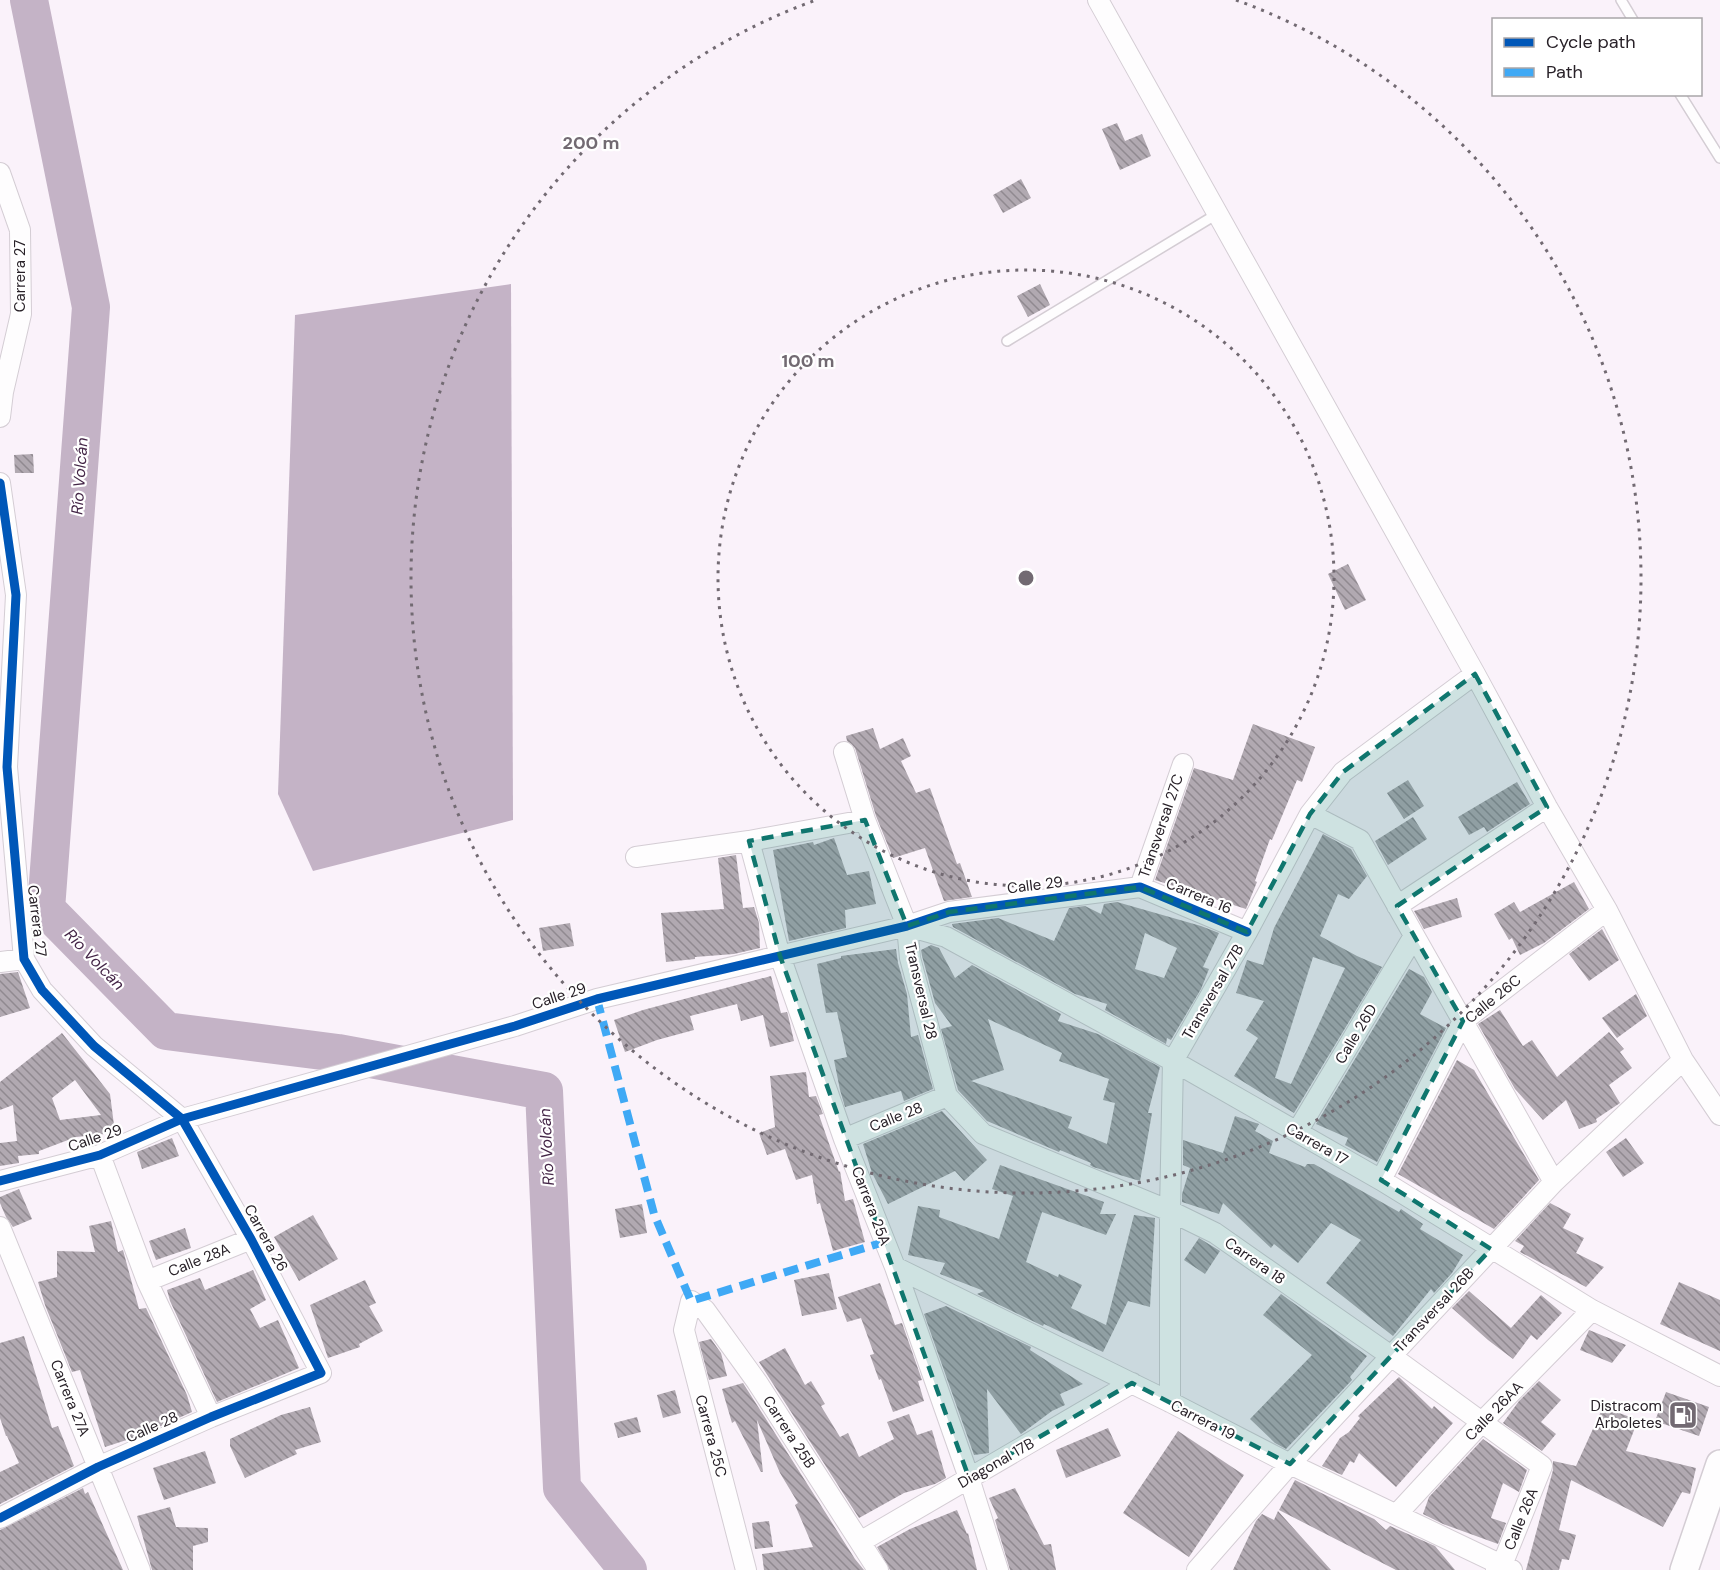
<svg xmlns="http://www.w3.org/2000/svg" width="1720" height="1570" font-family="'DM Sans',sans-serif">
	<defs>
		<pattern id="building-back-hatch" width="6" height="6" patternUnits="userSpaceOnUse" patternTransform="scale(1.5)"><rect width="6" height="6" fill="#b1a9b1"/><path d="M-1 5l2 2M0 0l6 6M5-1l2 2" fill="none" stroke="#908990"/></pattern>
	</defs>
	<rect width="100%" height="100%" fill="#faf2fa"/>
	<path fill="#c4b3c6" d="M511 284 513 820 313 871 278 794 295 315Z"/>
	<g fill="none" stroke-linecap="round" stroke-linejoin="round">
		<path stroke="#c4b3c6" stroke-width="38" d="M29 0 91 307 46 909 166 1031 338 1053 544 1091 562 1488 628 1570"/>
	</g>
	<path fill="url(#building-back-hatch)" fill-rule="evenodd" d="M1117 123 1125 141 1142 134 1151 156 1120 170 1102 129Z
		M1021 179 1031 198 1003 213 993 195Z
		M1040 284 1050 305 1028 317 1017 296Z
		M33 454 34 473H15L14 455Z
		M1348 564 1366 600 1345 610 1328 574Z
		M1253 724 1315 747 1302 782 1297 780 1272 840 1270 839 1255 881 1257 882 1246 909 1155 880 1194 768 1233 780Z
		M873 728 880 749 903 738 911 756 901 761 916 793 930 788 957 864 960 863 972 897 944 901 925 848 893 858 876 816 855 748 847 741 846 736Z
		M1408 780 1424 806 1404 819 1387 793Z
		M1517 782 1530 804 1487 832 1484 827 1469 835 1458 817Z
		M1413 817 1427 839 1388 865 1375 841Z
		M1323 834 1351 849 1367 876 1349 899 1338 894 1320 936 1357 956 1382 967 1294 1113 1234 1076 1258 1038 1246 1030 1264 1001 1236 993 1247 960 1263 965 1274 928ZM1313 957 1345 968 1291 1084 1275 1078Z
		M834 838 847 875 869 871 876 904 845 910 846 928 789 941 773 850 813 842 814 845Z
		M736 855 743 908 754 907 759 923 760 948 734 954 695 957V959L666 962 661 913 724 909 718 858Z
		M1574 882 1589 909 1544 943 1520 955 1512 938 1509 940 1494 914 1514 902 1520 912Z
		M1457 898 1462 917 1424 929 1414 911Z
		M1117 902 1201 926 1219 933 1203 967 1209 969 1201 989 1171 1040 1167 1038 1166 1044 1105 1010 1107 1004 1075 994 953 927 952 924 998 918 1054 941 1069 908 1085 906 1101 914 1104 904ZM1145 933 1177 948 1164 978 1135 969Z
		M570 923 574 946 543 951 539 928Z
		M1602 929 1619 960 1589 981 1569 954Z
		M931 945 939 948 955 978 972 965 1061 1014 1058 1021 1098 1034 1160 1067 1148 1113H1152L1140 1181 1093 1167 1090 1165 1091 1163 1060 1150 1059 1152 987 1121 958 1090 941 1029 952 1026 935 1003 922 956 921 950ZM988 1019 1062 1053 1059 1061 1109 1079 1103 1100 1115 1103 1107 1144 1068 1128 1072 1117 971 1081 1004 1070Z
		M896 949 898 963 907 994 911 1037 918 1035 933 1089 904 1101 901 1091 845 1107 840 1090 834 1060 847 1057 837 1012 826 1013 817 964 841 958V956Z
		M1409 969 1424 977 1432 992 1420 1014 1446 1028 1377 1162 1345 1145 1348 1138 1316 1124Z
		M18 972 30 1008 0 1017V974Z
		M771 976 781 1013 787 1012 788 1015 794 1041 770 1047 763 1015 741 1021 737 1004 690 1016 694 1030 657 1040 625 1052 614 1020 643 1010Z
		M1636 994 1647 1016 1617 1038 1602 1018Z
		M1500 1010 1523 1046 1532 1040 1557 1077 1609 1032 1624 1049 1620 1052 1632 1068 1609 1085 1620 1103 1596 1119 1597 1122 1579 1129 1566 1100 1543 1120 1515 1089 1478 1024Z
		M62 1033 110 1094 115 1133 76 1137 39 1151V1154L18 1156 19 1163 0 1166V1143L17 1141 13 1105 0 1110V1082ZM75 1080 101 1115 60 1120 52 1098Z
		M1457 1060 1474 1070 1539 1180 1494 1229 1398 1174Z
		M806 1072 809 1097 816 1096 823 1114 819 1115 839 1172 840 1171 845 1201 853 1199 865 1242 833 1251 820 1203 817 1204 812 1175 796 1180 785 1149 767 1155 759 1133 775 1127 770 1076Z
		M942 1111 987 1160 964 1181 955 1171 888 1204 872 1173 863 1144Z
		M1235 1116 1259 1124 1255 1131 1273 1141 1269 1153 1305 1167 1307 1164H1314L1399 1212 1401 1209 1423 1224 1420 1229 1463 1255 1452 1273 1434 1293 1431 1289 1393 1336 1326 1283 1361 1240 1331 1223 1298 1263 1274 1244 1271 1248 1223 1203 1219 1214 1182 1202V1194L1190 1168 1183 1165V1140L1223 1153Z
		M172 1138 179 1156 142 1169 137 1152Z
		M1626 1138 1644 1163 1623 1177 1606 1152Z
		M1000 1165 1104 1202 1100 1214H1116L1106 1235 1042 1212 1026 1262 1058 1277 1059 1274 1082 1285 1071 1308 1106 1325 1134 1215 1155 1218 1150 1307 1128 1301 1103 1352 1044 1324 1043 1326 977 1294 984 1291 940 1274 945 1263 908 1255 918 1206 940 1210 939 1217 999 1239 1013 1196 992 1189Z
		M19 1189 32 1219 13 1227 6 1217 0 1203V1197Z
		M1550 1203 1571 1214 1563 1228 1584 1238 1576 1253 1604 1267 1586 1287 1520 1252 1524 1246 1515 1241Z
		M642 1204 647 1233 620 1238 615 1209Z
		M313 1215 338 1259 299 1281 274 1237Z
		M111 1221 118 1252 123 1250 139 1309 146 1308 187 1395 192 1412 139 1436 105 1447 80 1370 72 1372 45 1305 38 1282 57 1277V1251L95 1252 89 1226Z
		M185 1228 191 1248 156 1260 149 1241Z
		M1199 1238 1220 1251 1205 1274 1184 1260Z
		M253 1270 266 1300 250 1309 260 1328 278 1320 299 1368 217 1402 170 1301 167 1290 200 1278 205 1290Z
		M829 1273 837 1309 802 1316 794 1280Z
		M365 1280 376 1303 369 1306 383 1331 359 1344 360 1347 328 1358 310 1305Z
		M1679 1282 1720 1300V1351L1660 1324Z
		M880 1283 895 1325 902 1323 922 1380 918 1381 924 1401 893 1412 881 1379 879 1380 870 1355 874 1354 861 1318 847 1322 838 1297Z
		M1469 1291 1511 1328 1541 1295 1562 1313 1537 1340 1531 1335 1513 1359 1488 1340 1452 1308Z
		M1281 1294 1367 1356 1350 1377 1352 1380 1286 1449 1275 1443 1250 1419 1312 1355 1263 1315Z
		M946 1306 1031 1347 1030 1350 1083 1384 1060 1394 1065 1405 1052 1411 1021 1434 987 1389 989 1453 974 1455 924 1314Z
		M1589 1330 1626 1345 1612 1363 1580 1350Z
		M24 1336 52 1428 58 1426 74 1466 0 1504V1472L19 1463 7 1436H6L0 1418V1343Z
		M711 1339 721 1353 727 1376 709 1380 699 1342Z
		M785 1348 805 1385 811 1381 825 1404 821 1406 840 1437 848 1433 859 1457 894 1439 887 1422 909 1414 917 1435 932 1430 946 1478 935 1484 904 1493 859 1518 759 1362Z
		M1399 1377 1432 1409 1434 1406 1453 1423 1396 1487 1359 1453 1354 1463 1350 1461 1342 1475 1322 1466 1340 1438 1349 1432 1360 1418 1358 1416Z
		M1539 1381 1561 1400 1541 1422 1556 1434 1542 1451 1503 1423 1519 1401Z
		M743 1383 855 1559 864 1570H764L762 1554 813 1547 795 1505 798 1503 780 1473 757 1420 763 1472H761L735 1421 732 1423 722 1389Z
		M675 1390 681 1413 663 1418 657 1395Z
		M1666 1392 1709 1407 1699 1436 1655 1421Z
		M310 1407 321 1442 295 1450 297 1454 245 1478 230 1446V1439L281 1415Z
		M1603 1407 1638 1420 1626 1451 1696 1468 1690 1494 1682 1492 1663 1527 1571 1480 1559 1530 1576 1535 1569 1560 1562 1559 1559 1570H1526L1553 1470V1461L1576 1466Z
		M637 1417 641 1432 618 1438 614 1423Z
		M1108 1428 1121 1456 1066 1478 1056 1450Z
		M1178 1431 1244 1475 1189 1557 1123 1513Z
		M1483 1439 1527 1470 1519 1492 1503 1483 1491 1518 1506 1523 1498 1544 1443 1524 1423 1514 1429 1497Z
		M205 1451 216 1483 164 1500 153 1468Z
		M1295 1480 1374 1519 1386 1530 1390 1526 1435 1546 1455 1570H1396L1279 1510Z
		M83 1488 85 1494 88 1492 123 1570H0V1530Z
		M1015 1488 1044 1545 1051 1544 1056 1570H1010L995 1520 998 1518 989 1498Z
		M170 1507 176 1527 208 1528V1542L193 1546V1570H152L137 1516Z
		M957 1510 967 1534 968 1533 977 1570H890L877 1547 910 1529Z
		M1278 1511 1331 1570H1233L1256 1521 1262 1514 1274 1520Z
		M769 1521 773 1547 755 1549 752 1523Z"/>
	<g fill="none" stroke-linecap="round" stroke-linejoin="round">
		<g stroke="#d4cdd4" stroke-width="12">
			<path id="service" d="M1621 0 1633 20
				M1680 94 1720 158
				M1007 341 1217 214"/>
		</g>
		<g stroke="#d4cdd4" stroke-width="22">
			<path id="minor" d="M1098 0 1475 674 1547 807 1607 910 1683 1060 1720 1115
				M0 173 20 230 21 314 3 392 0 417
				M0 483 16 595 7 767 24 959 42 990 94 1046 182 1119 251 1239 321 1373 211 1417 98 1467 0 1518
				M844 752 865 820 907 926 910 958 947 1096 983 1134 1170 1211 1215 1233 1391 1356 1542 1466 1502 1565 1496 1570
				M1310 814 1360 840 1554 1182
				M749 841 780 956 844 1139 895 1267 969 1478 998 1570
				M636 857 749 841 865 820
				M1140 887 1183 764
				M1397 906 1547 807
				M907 926 946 937 1173 1061 1381 1180 1592 1310 1720 1376
				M0 962 24 959
				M1297 1132 1414 936
				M844 1139 947 1096
				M100 1155 147 1281 211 1417
				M1381 1180 1463 1021 1607 910
				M0 1181 100 1155 182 1119 515 1026 597 999 907 926 949 912 1140 887 1247 932
				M0 1227 140 1570
				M895 1267 1170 1402 1290 1464 1512 1570
				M147 1281 251 1239
				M1170 1402V1211L1173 1061 1247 932 1310 814 1343 772 1475 674
				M1397 1514 1482 1422 1592 1310
				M860 1542 1132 1383
				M746 1570 684 1330 691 1301 705 1310 757 1382 878 1570
				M1197 1570 1290 1464 1554 1182 1683 1060"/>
		</g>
		<g stroke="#d4cdd4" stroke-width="30">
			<path id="secondary" d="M1684 1570 1720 1464"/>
		</g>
		<use href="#service" stroke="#fefdfe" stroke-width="9"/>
		<use href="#minor" stroke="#fefdfe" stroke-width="20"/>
		<use href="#secondary" stroke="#fefdfe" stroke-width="27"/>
		<path stroke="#3fa9f5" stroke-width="8" stroke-dasharray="15 8" stroke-linecap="butt" d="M597 999 654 1214 691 1301 884 1242"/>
		<g stroke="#fff" stroke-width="13">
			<path id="cycleway" d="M0 483 16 595 7 767 24 959 42 990 94 1046 182 1119 251 1239 321 1373 211 1417 98 1467 0 1518
				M0 1181 100 1155 182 1119 515 1026 597 999 907 926 949 912 1140 887 1247 932"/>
		</g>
		<use href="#cycleway" stroke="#0057b8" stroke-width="9"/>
	</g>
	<path fill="#0f766e" fill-opacity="0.2" stroke="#0f766e" stroke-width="4.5" stroke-dasharray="12 8" stroke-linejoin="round" d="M1475 674 1547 807 1397 906 1463 1021 1381 1180 1491 1249 1290 1464 1132 1383 969 1478 780 956 749 841 865 820 907 926 949 912 1140 887 1247 932 1310 814 1343 772Z"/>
	<g fill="none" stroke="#726a72" stroke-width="3" stroke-dasharray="3 6">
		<circle cx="1026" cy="578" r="308"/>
		<path d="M1236 0A615 615 0 1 1 816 0"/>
	</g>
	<defs>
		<g id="fuel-square" transform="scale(1.5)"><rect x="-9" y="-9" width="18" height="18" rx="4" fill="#726a72" stroke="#fff"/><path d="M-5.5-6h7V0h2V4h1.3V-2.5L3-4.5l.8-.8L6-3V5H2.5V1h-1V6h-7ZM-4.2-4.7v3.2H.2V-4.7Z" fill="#fff"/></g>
	</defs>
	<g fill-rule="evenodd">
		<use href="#fuel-square" x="1683" y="1415"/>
	</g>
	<g text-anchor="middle" stroke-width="4.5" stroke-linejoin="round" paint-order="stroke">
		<g font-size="15" fill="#282128" stroke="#fff">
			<text transform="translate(20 276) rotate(-90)" y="5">Carrera 27</text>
			<text transform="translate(1161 826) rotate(-71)" y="5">Transversal 27C</text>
			<text transform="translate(1035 885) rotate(-7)" y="5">Calle 29</text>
			<text transform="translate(1199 896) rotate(23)" y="5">Carrera 16</text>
			<text transform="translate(37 921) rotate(83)" y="5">Carrera 27</text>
			<text transform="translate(921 991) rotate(77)" y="5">Transversal 28</text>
			<text transform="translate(1213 992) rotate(-60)" y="5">Transversal 27B</text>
			<text transform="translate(559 996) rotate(-18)" y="5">Calle 29</text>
			<text transform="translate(1493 999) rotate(-39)" y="5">Calle 26C</text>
			<text transform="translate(1356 1034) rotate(-59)" y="5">Calle 26D</text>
			<text transform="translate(896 1117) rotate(-22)" y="5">Calle 28</text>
			<text transform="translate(95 1138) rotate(-19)" y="5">Calle 29</text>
			<text transform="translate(1317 1144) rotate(30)" y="5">Carrera 17</text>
			<text transform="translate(871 1206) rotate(69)" y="5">Carrera 25A</text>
			<text transform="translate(266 1238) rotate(61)" y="5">Carrera 26</text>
			<text transform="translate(199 1260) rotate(-22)" y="5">Calle 28A</text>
			<text transform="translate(1255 1261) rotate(35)" y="5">Carrera 18</text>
			<text transform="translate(1434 1310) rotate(-47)" y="5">Transversal 26B</text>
			<text transform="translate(70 1398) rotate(68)" y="5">Carrera 27A</text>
			<text transform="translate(1494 1411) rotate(-46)" y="5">Calle 26AA</text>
			<text transform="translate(1203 1420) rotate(27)" y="5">Carrera 19</text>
			<text transform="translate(152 1427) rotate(-24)" y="5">Calle 28</text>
			<text transform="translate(789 1432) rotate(57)" y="5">Carrera 25B</text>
			<text transform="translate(711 1436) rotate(75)" y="5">Carrera 25C</text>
			<text transform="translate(996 1463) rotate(-30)" y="5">Diagonal 17B</text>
			<text transform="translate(1521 1519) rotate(-68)" y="5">Calle 26A</text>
		</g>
		<g font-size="15" fill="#282128" stroke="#fff" text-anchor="end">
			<text x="1662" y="1411">Distracom<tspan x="1662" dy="17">Arboletes</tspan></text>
		</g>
		<g font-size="16" font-style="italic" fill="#442647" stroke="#fff">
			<text transform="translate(79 476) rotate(-86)" y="6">Río Volcán</text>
			<text transform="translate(95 959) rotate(46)" y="6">Río Volcán</text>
			<text transform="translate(546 1147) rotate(-93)" y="6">Río Volcán</text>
		</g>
	</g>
	<circle cx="1026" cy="578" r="9" fill="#726a72" stroke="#fff" stroke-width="3"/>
	<g font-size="18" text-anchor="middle" font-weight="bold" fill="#726a72" stroke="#fff" stroke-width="4.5" stroke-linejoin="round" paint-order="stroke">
		<text x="591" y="149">200 m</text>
		<text x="808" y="367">100 m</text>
	</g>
	<rect x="1492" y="18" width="210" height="78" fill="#ffffff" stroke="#a9a6a9" stroke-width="1.5"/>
	<rect x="1504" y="38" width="30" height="9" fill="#0057b8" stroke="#a9a6a9" stroke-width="1.5"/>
	<text x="1546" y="48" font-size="18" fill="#282128">Cycle path</text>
	<rect x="1504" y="68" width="30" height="9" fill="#3fa9f5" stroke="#a9a6a9" stroke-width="1.5"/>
	<text x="1546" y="78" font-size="18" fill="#282128">Path</text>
</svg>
